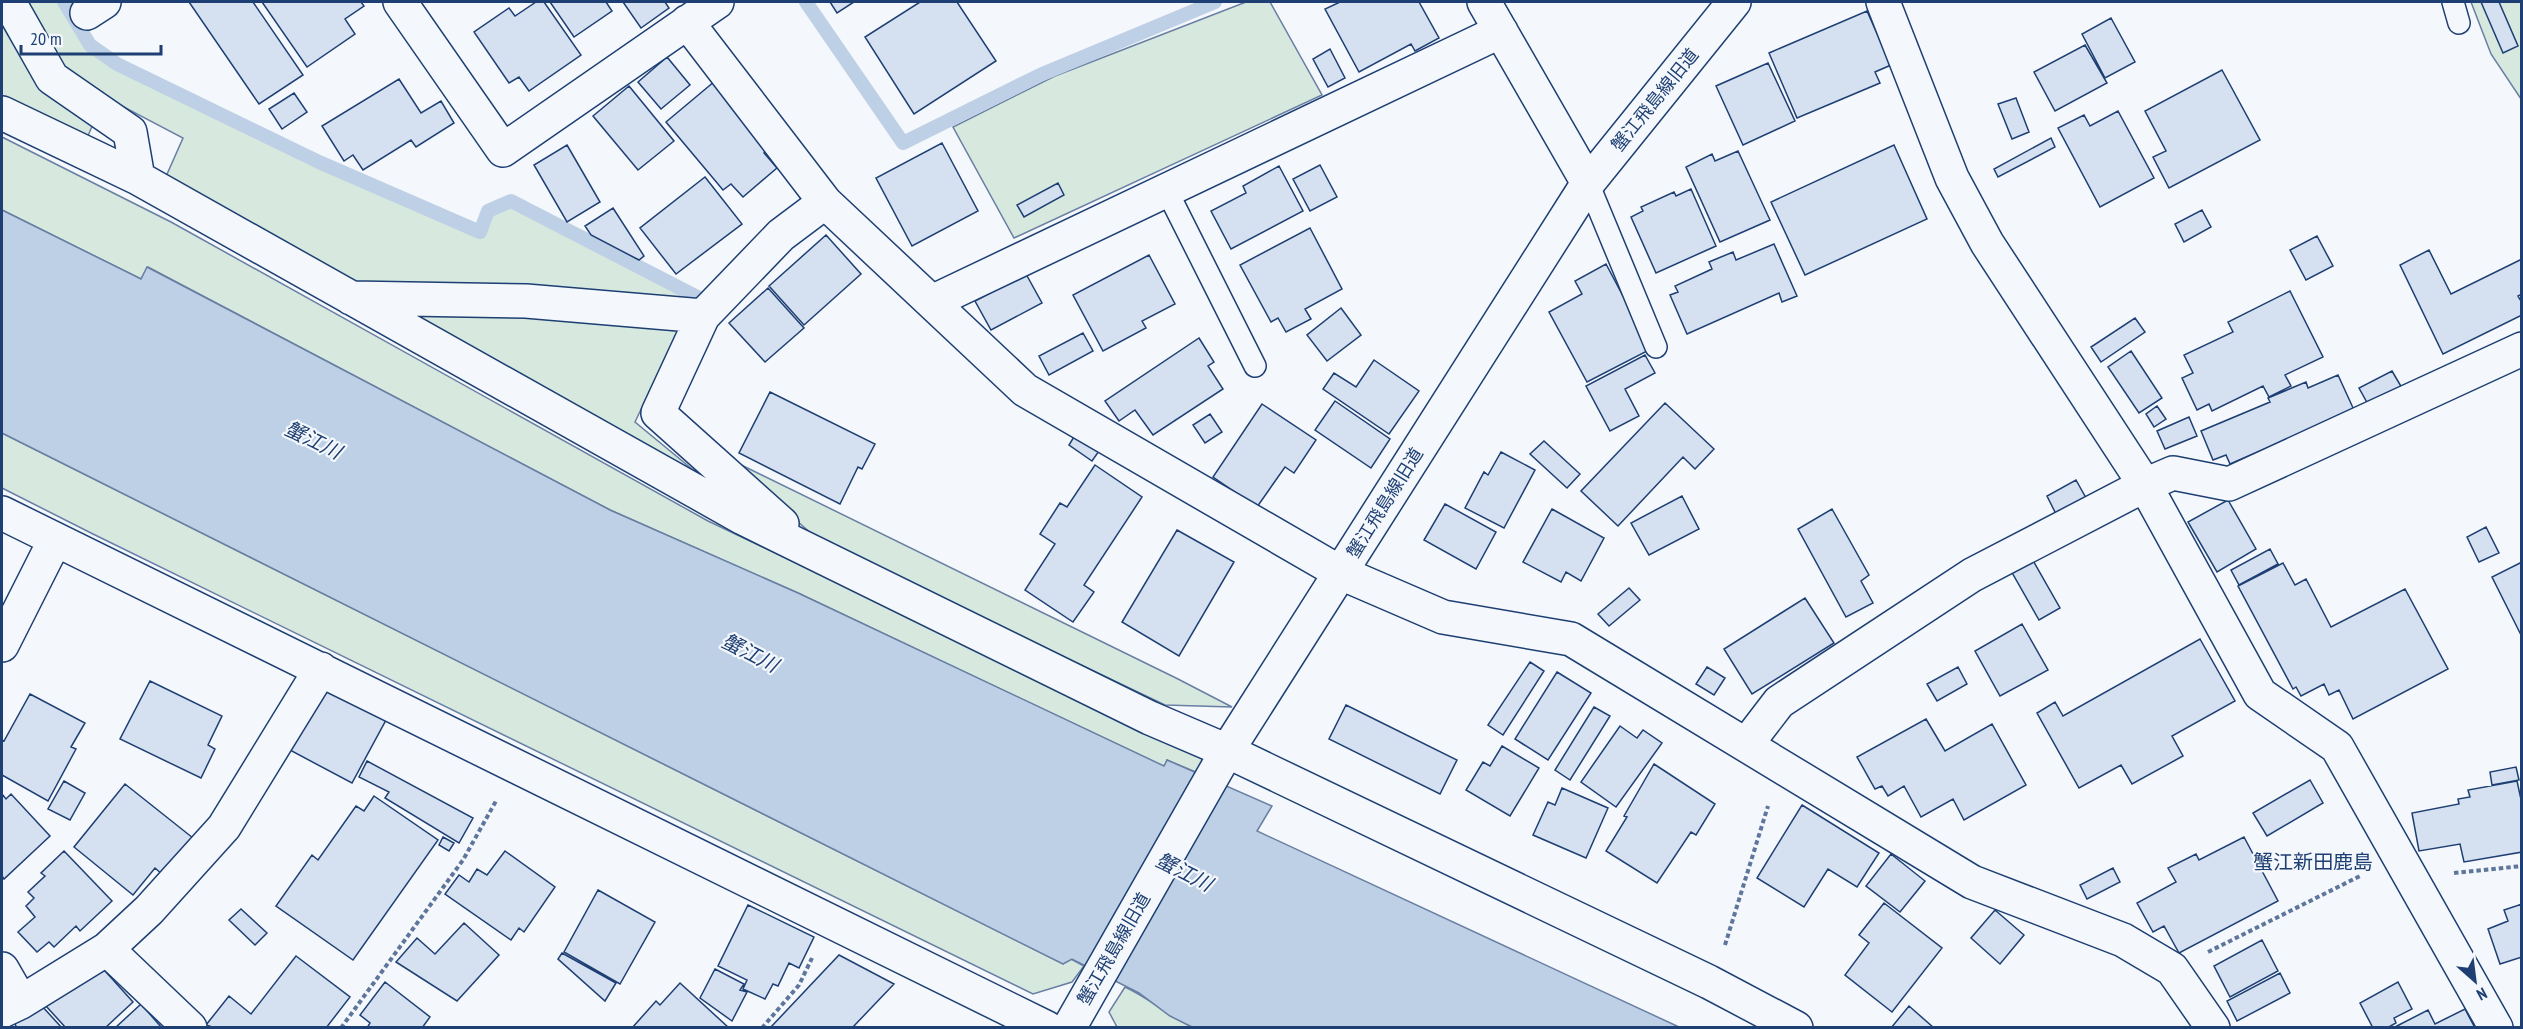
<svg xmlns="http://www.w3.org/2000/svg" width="2523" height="1029" font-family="'PT Sans Narrow','Noto Sans JP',sans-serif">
	<rect width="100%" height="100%" fill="#f4f7fb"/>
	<path fill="#d7e8df" stroke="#687fa3" stroke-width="1.5" d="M27 2H60L89 48 115 67 483 237 493 213 510 205 701 305 362 287 164 181 183 138 78 83 58 60Z
		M1246 2H1270L1322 95 1014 238 953 127 1055 76Z
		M2471 2H2521V99L2491 54Z
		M2 21 93 124 85 143 2 100Z
		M2 137 171 222 708 521 1197 753 1206 763 1198 773 1167 760 1165 767 798 593 610 510 148 267 141 279 2 210Z
		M413 313 682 323 635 422 709 483 708 488Z
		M2 433 1063 964 1071 959 1084 966 1072 982 1033 994 93 534 2 488Z
		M721 455 1178 679 1232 707 1165 705 820 541Z
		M1125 987C1149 998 1169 1016 1192 1027H1117L1109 1012Z"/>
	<path fill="#bed0e5" stroke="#687fa3" stroke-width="1.5" d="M2 210 141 279 147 267 610 510 798 593 1164 766 1167 760 1272 806 1257 831 1679 1027H1192L1170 1016 1139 993 1072 959 1063 964 2 433Z"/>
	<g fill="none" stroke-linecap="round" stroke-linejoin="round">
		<path stroke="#bed0e5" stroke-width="14" d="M64 2 90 45 117 64 319 162 480 232 488 211 511 201 707 302 711 297
			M806 2 903 143 1040 75 1215 2"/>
	</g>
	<path fill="#d5e0f0" stroke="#1d3f73" stroke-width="1.5" d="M189 2H253L303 75 259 104Z
		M262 2H361L364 6 345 19 355 34 307 67Z
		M536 2H544L581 55 529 91 519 77 509 83 474 32 509 8 515 16Z
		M550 2H606L612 11 574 37Z
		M623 2H665L669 8 641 28Z
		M830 2H854L837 13Z
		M920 2H957L996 61 914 114 865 37Z
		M1340 2H1419L1439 38 1415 51 1411 44 1359 72 1325 9Z
		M2481 2H2499L2518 46 2503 53Z
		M1867 11 1891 65 1875 72 1880 83 1797 118 1769 53Z
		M2111 18 2135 62 2105 78 2082 34Z
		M2085 45 2107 83 2055 111 2034 72Z
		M1330 49 1345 78 1328 87 1313 59Z
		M667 57 690 85 661 109 638 82Z
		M1768 63 1795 121 1743 145 1716 86Z
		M2222 70 2260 140 2169 188 2153 157 2166 151 2145 111Z
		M399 79 421 113 441 101 454 123 416 147 411 140 363 170 353 155 344 161 322 126Z
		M715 81 772 148 764 153 777 168 743 197 731 184 723 190 666 122Z
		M629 86 674 141 638 170 593 116Z
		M294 93 307 112 282 129 269 109Z
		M2016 98 2029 132 2012 139 1998 104Z
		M2118 111 2154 178 2100 207 2058 128 2084 115 2090 126Z
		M2051 138 2055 147 1998 177 1994 169Z
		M942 143 978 211 912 246 876 178Z
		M567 145 600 202 567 222 534 165Z
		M1894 145 1927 219 1805 275 1771 202Z
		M1738 151 1770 220 1720 242 1686 167 1712 154 1715 161Z
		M1320 165 1337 197 1310 211 1293 179Z
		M1279 166 1303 211 1231 249 1211 211 1246 193 1243 186Z
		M705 177 742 224 676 274 640 228Z
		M1058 183 1064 195 1024 217 1017 205Z
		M1691 189 1716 246 1656 273 1631 217 1643 211 1641 207 1674 192 1676 196Z
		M613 208 644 256 639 260 591 235 585 226Z
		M2202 210 2211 227 2184 242 2175 224Z
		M1310 228 1342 289 1305 309 1311 319 1286 332 1278 318 1271 322 1240 265Z
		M826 235 861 274 804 325 769 286Z
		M2317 236 2333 266 2306 280 2290 250Z
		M1774 244 1797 296 1782 302 1779 293 1687 334 1670 295 1678 292 1675 286 1712 269 1709 262 1733 252 1736 260Z
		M2429 250 2451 294 2522 259V294L2518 296 2522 303V315L2443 354 2400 265Z
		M1149 255 1175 304 1142 321 1146 328 1103 351 1073 295Z
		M1606 264 1651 349 1587 382 1549 312 1582 294 1575 281Z
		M1026 274 1042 303 991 330 975 301Z
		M768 288 804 328 765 362 729 323Z
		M2290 291 2323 357 2285 375 2291 386 2269 397 2263 386 2212 411 2209 404 2197 410 2182 378 2193 373 2184 355 2233 332 2228 322Z
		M1341 308 1361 335 1327 361 1307 335Z
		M2135 318 2145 332 2101 362 2091 347Z
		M1083 333 1093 351 1049 375 1039 356Z
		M1199 338 1214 362 1208 366 1223 389 1153 435 1135 410 1119 421 1105 401Z
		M2131 351 2162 398 2139 413 2108 367Z
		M1645 355 1655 373 1625 389 1639 416 1610 431 1586 386Z
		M1374 360 1419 391 1389 434 1323 389 1334 373 1356 387Z
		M2392 371 2402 388 2369 406 2359 388Z
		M2338 375 2354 410 2230 464 2226 455 2213 460 2201 431 2270 402 2268 398 2306 382 2308 388Z
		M770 392 875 444 862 469 858 467 840 504 739 453Z
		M1335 401 1390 439 1371 468 1315 430Z
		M1665 403 1714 449 1695 469 1683 457 1618 526 1581 491Z
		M1262 404 1316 440 1294 473 1285 467 1257 507 1213 477Z
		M2157 406 2166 419 2154 427 2146 414Z
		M1210 414 1222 432 1205 443 1193 425Z
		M2189 417 2197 436 2165 449 2157 431Z
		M1075 435 1099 451 1092 461 1069 445Z
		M1544 441 1580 474 1567 488 1530 454Z
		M1501 452 1535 470 1504 528 1465 508 1484 472 1488 475Z
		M1095 465 1142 497 1084 585 1094 592 1073 622 1025 590 1055 544 1040 534 1060 503 1067 507Z
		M2076 480 2086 498 2056 514 2047 496Z
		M1682 496 1699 529 1649 555 1631 523Z
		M2228 500 2256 549 2217 572 2188 522Z
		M1445 504 1496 532 1476 569 1424 540Z
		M1552 509 1604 538 1581 581 1566 572 1561 582 1523 562Z
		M1832 509 1869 575 1861 581 1873 603 1846 617 1798 529Z
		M2486 527 2499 553 2479 562 2467 537Z
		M1177 530 1234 562 1179 656 1122 622Z
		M2270 549 2278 564 2239 585 2231 570Z
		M2031 557 2060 608 2039 620 2010 569Z
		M2522 562V637L2492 577Z
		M2283 563 2295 585 2306 579 2331 627 2405 589 2448 669 2353 719 2339 690 2329 695 2324 684 2301 696 2296 687 2293 689 2238 586Z
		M1629 588 1640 600 1609 626 1598 614Z
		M1805 598 1834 643 1752 694 1724 649Z
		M2022 624 2048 670 2000 696 1975 651Z
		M2200 639 2235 701 2172 736 2183 756 2132 784 2121 765 2079 788 2037 713 2055 702 2063 716Z
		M1530 662 1544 671 1503 735 1488 725Z
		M1707 667 1725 678 1714 695 1696 684Z
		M1958 667 1967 684 1937 701 1927 684Z
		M1557 672 1591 693 1548 760 1515 739Z
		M150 681 222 716 208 745 215 749 201 778 120 739Z
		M322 686 386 720 352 783 288 749Z
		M30 694 85 723 71 747 76 749 48 801 2 775V740L4 741Z
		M1346 705 1457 760 1440 794 1329 739Z
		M1594 707 1610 716 1570 780 1555 770Z
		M1926 719 1945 751 1992 724 2026 785 1964 820 1953 799 1921 817 1904 786 1888 796 1882 786 1875 789 1857 757Z
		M1620 726 1637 738 1643 730 1662 743 1616 807 1581 782Z
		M1502 746 1539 768 1510 816 1466 790 1483 762 1490 766Z
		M367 761 473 818 459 843 385 798 389 792 359 777Z
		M1654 764 1715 804 1696 835 1691 832 1657 883 1606 851 1627 817 1624 816Z
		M2516 767 2519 780 2492 785 2490 772Z
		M2310 780 2323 803 2267 836 2253 813Z
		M64 781 85 793 70 820 48 809Z
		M2517 781 2522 804V852L2464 862 2460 844 2419 851 2412 813 2459 804 2458 799 2470 797 2468 790Z
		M125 784 193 838 163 875 155 868 133 895 74 847Z
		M1562 788 1608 808 1586 858 1533 835 1548 802 1555 805Z
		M2 794 6 799 11 794 50 836 4 879 2 876Z
		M374 796 438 840 353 960 276 906 312 855 318 860 356 806 364 811Z
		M1802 805 1879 853 1857 887 1828 869 1804 907 1757 878Z
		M443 837 454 843 449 851 439 845Z
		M2244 837 2278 901 2179 953 2164 926 2153 932 2137 903 2176 882 2168 868 2196 854 2199 860Z
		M64 851 112 901 80 931 76 926 54 947 49 942 37 952 18 932 35 917 26 906 34 898 28 892 45 876 41 873Z
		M505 851 555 887 524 932 519 928 511 940 445 894 459 875 469 882 477 869 487 875Z
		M1891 854 1925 881 1900 912 1866 886Z
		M2113 868 2120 882 2087 899 2080 885Z
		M598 890 655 922 620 984 564 952Z
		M1884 903 1942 948 1892 1012 1845 975 1869 943 1859 935Z
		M2522 904V957L2500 964 2488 929 2508 921 2504 910Z
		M748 905 814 937 799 968 789 963 778 986 773 984 765 999 743 989 747 980 718 966Z
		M241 909 267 933 255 945 229 920Z
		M1995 910 2024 935 2000 964 1971 938Z
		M464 923 499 955 457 1001 396 962 417 938 435 954Z
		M2262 940 2278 971 2230 997 2214 966Z
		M562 953 616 983 605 1001 558 959Z
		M839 955 894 984 852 1028H770Z
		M296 956 350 997 326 1028H215L206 1025 229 996 251 1014Z
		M96 961 133 1002 105 1028H66L46 1006Z
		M715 969 744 984 740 990 747 992 732 1021 700 998Z
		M2280 973 2290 993 2237 1021 2227 1001Z
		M385 982 430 1017 422 1028H367L370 1023 360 1015Z
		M2398 982 2412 1009 2394 1018 2396 1023 2387 1028H2373L2360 1003Z
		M680 983 729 1028H632L656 1001 660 1005Z
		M141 1004 162 1028H115Z
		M41 1005 62 1028H17L14 1022Z
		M1909 1006 1934 1028H1891Z
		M2465 1009 2475 1028H2393L2428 1010 2435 1024Z"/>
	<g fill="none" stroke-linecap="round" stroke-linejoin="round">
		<g stroke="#1d3f73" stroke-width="24">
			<path id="lane" d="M2453 2 2459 23
				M1588 183 1656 347
				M1167 191 1255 366"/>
		</g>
		<g stroke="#1d3f73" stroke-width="36">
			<path id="street" d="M9 2 52 78 130 132 138 178
				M400 2 503 150 717 2
				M1484 2 1588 183
				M1883 2 1952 178 1987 243 2145 485 2260 694 2337 747 2496 1028
				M87 13 104 2
				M687 22 825 202 1025 390 1341 573 1443 617 1571 639 1972 882 2123 940 2172 969 2213 1028
				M2 113 138 178 743 518 1150 718 1227 751 1709 982 1796 1028
				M351 298 526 301 703 316
				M932 302 1501 31
				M2 513 1047 1028
				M782 524 658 413 703 316 781 235 825 202
				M2 645 55 540
				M1746 745 1779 702 1972 575 2145 485 2173 473 2229 484 2522 349
				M107 949 190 1028
				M2 969 21 1002
				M2 1011 21 1002 107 949 149 910 224 827 321 669
				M1069 1028 1227 751 1588 183 1734 2"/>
		</g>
		<path stroke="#5e769c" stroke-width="4" stroke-dasharray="4.5 3" stroke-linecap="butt" d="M2454 873 2522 866
			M1725 945 1768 806
			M2208 952 2362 875
			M341 1028 463 860 496 801
			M762 1028 799 985 812 958"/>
		<use href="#lane" stroke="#f4f7fb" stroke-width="21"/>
		<use href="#street" stroke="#f4f7fb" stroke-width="33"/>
	</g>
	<g text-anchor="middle" stroke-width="4.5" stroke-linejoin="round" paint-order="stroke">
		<g font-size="18" fill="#1d3f73" stroke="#f4f7fb">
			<text transform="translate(1655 100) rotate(-51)" y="6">蟹江飛島線旧道</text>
			<text transform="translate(1385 503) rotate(-58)" y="6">蟹江飛島線旧道</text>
			<text transform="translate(1114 949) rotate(-60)" y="6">蟹江飛島線旧道</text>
		</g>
		<g font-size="20" font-style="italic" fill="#1d3f73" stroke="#f4f7fb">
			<text transform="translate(313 440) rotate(26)" y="7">蟹江川</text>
			<text transform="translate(750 653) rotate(27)" y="7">蟹江川</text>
			<text transform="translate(1184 872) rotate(27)" y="7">蟹江川</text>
		</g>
		<g font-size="20" fill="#1d3f73" stroke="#f4f7fb">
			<text x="2313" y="869">蟹江新田鹿島</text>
		</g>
	</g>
	<rect width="2523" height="1029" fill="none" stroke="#1d3f73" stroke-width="6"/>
	<g transform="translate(2475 981) rotate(152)" stroke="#f4f7fb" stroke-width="4.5" paint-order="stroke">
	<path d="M0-4.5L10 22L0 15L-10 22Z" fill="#1d3f73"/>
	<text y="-9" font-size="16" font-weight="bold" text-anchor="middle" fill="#1d3f73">N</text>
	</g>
	<path d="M21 45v9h140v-9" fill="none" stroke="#1d3f73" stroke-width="3"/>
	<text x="30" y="45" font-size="18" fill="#1d3f73" stroke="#f4f7fb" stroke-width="4.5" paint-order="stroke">20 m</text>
</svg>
